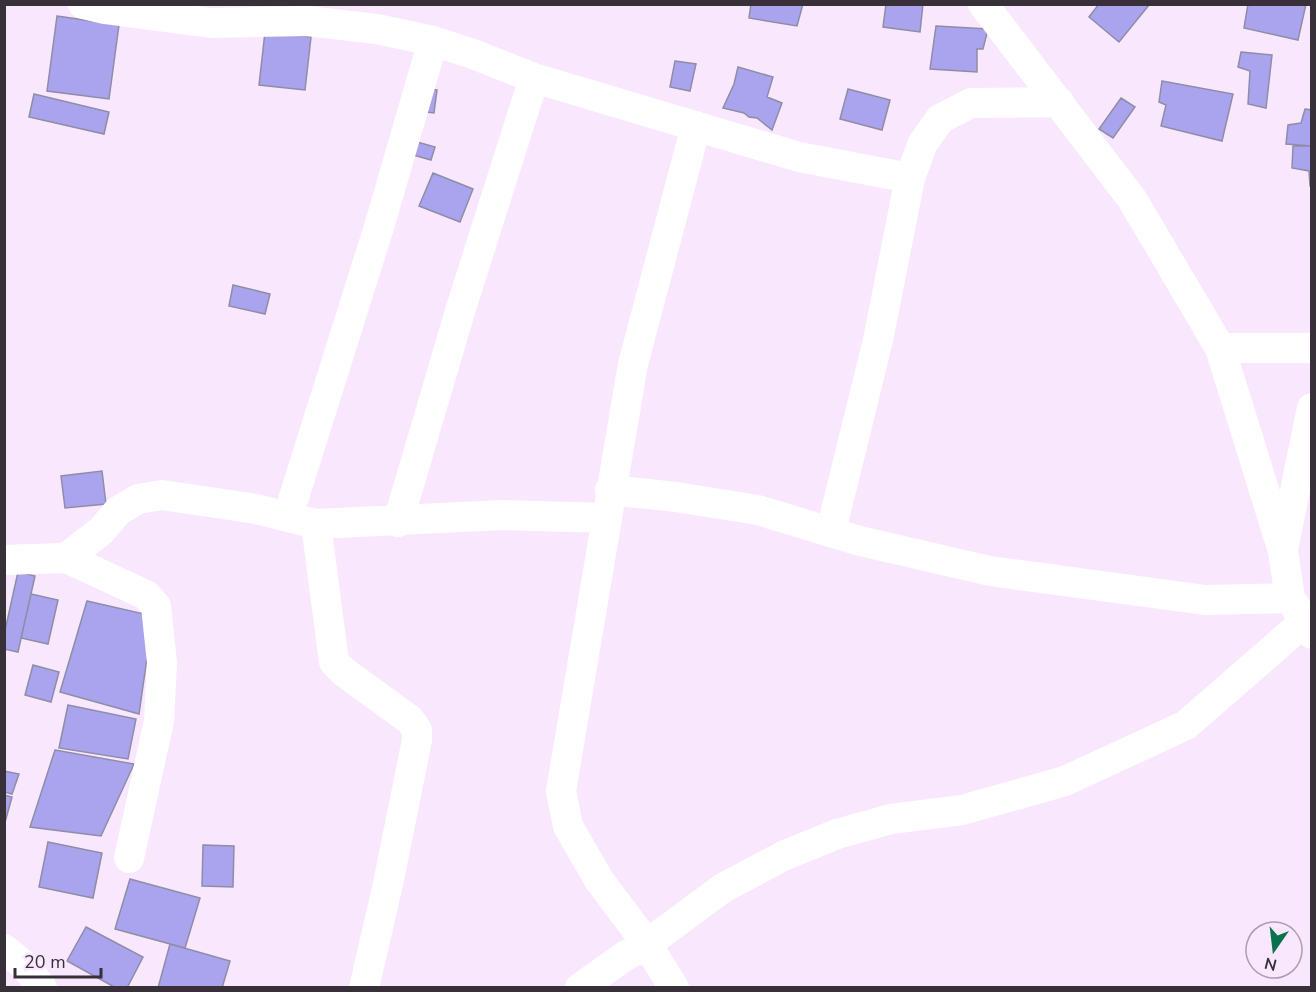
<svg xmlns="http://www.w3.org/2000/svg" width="1316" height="992" font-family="'Nunito Sans',sans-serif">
	<rect width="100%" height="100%" fill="#f9e7fd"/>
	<path fill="#aaa3ee" stroke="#8f8da6" stroke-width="1.5" d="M751 4H803L797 26 749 18Z
		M886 4H923L920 32 883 27Z
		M1099 4H1148L1149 5 1119 42 1089 17Z
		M1248 4H1306L1298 40 1244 28Z
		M57 16 119 25 109 99 47 91Z
		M936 26 988 29 983 49H977V72L930 69Z
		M265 32 311 37 305 90 259 85Z
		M1241 52 1272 55 1266 108 1248 104 1250 71 1238 67Z
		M675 61 696 64 690 91 670 87Z
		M738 67 773 77 767 97 782 103 772 130 757 118 749 117 744 113 723 108 734 84Z
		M1162 81 1233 94 1222 141 1161 126 1166 105 1159 102Z
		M421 88 437 90 434 113 418 111Z
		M848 89 890 100 882 130 840 119Z
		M34 94 109 112 104 134 29 117Z
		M1121 98 1135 107 1113 138 1099 129Z
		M1305 109 1312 110V146L1286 144 1288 125 1301 123Z
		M410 140 435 147 431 160 406 153Z
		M1293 146H1312V186H1310L1309 171 1292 168Z
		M433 173 473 189 460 222 419 206Z
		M233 285 270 294 265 314 229 306Z
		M102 471 106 504 65 508 61 476Z
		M18 572 35 576 18 652 4 649V635Z
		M31 594 58 600 48 644 21 638Z
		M87 601 153 616 139 714 60 692Z
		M33 665 59 672 51 702 25 695Z
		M68 705 136 719 128 759 59 748Z
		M55 750 134 764 101 836 30 827Z
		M4 771 19 774 12 794 4 792Z
		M4 795 12 797 4 826Z
		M48 842 102 853 93 898 39 887Z
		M203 845 234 846 233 887 202 886Z
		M130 879 200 898 185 948 115 929Z
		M86 927 143 957 127 988H116L67 961Z
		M170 944 230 961 222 988H158Z"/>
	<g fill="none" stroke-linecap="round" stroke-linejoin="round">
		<path stroke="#fff" stroke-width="30" d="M83 4 104 9 211 23 307 21 377 29 433 41 473 54 534 78 799 157 910 178
			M983 4 1132 199 1220 348 1283 551 1290 598 1312 634
			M1220 348H1312
			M610 490 676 497 758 510 860 541 990 571 1205 600 1290 598
			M288 516 379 227 433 41
			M398 522 461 308 534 78
			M316 524 334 662 344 672 410 720 417 730V740L388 884 364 988
			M831 531 878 340 910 178 923 143 940 119 971 103 1059 102
			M1283 549 1312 408
			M66 558 146 595 156 606 162 663 159 721 129 858
			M4 560 66 558 101 531 118 511 138 499 162 495 256 509 316 524 502 515 607 518
			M4 949 25 966 42 988
			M580 988 625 956 647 944 723 888 783 856 837 834 891 819 962 810 1065 781 1186 725 1303 623
			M674 988 647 944 599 880 568 826 561 791 633 364 696 126"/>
	</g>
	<rect width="1316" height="992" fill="none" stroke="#373039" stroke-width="12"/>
	<g transform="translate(1274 950) rotate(194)"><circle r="28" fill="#f9e7fd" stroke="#ab9eaf" stroke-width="1.5"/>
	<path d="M0-4.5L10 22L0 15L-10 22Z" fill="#09724a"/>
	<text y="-9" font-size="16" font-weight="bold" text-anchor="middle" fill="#373039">N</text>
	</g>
	<path d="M15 968v9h86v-9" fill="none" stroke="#373039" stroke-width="3"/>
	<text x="24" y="968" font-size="18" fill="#373039" stroke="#f9e7fd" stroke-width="4.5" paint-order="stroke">20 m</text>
</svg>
